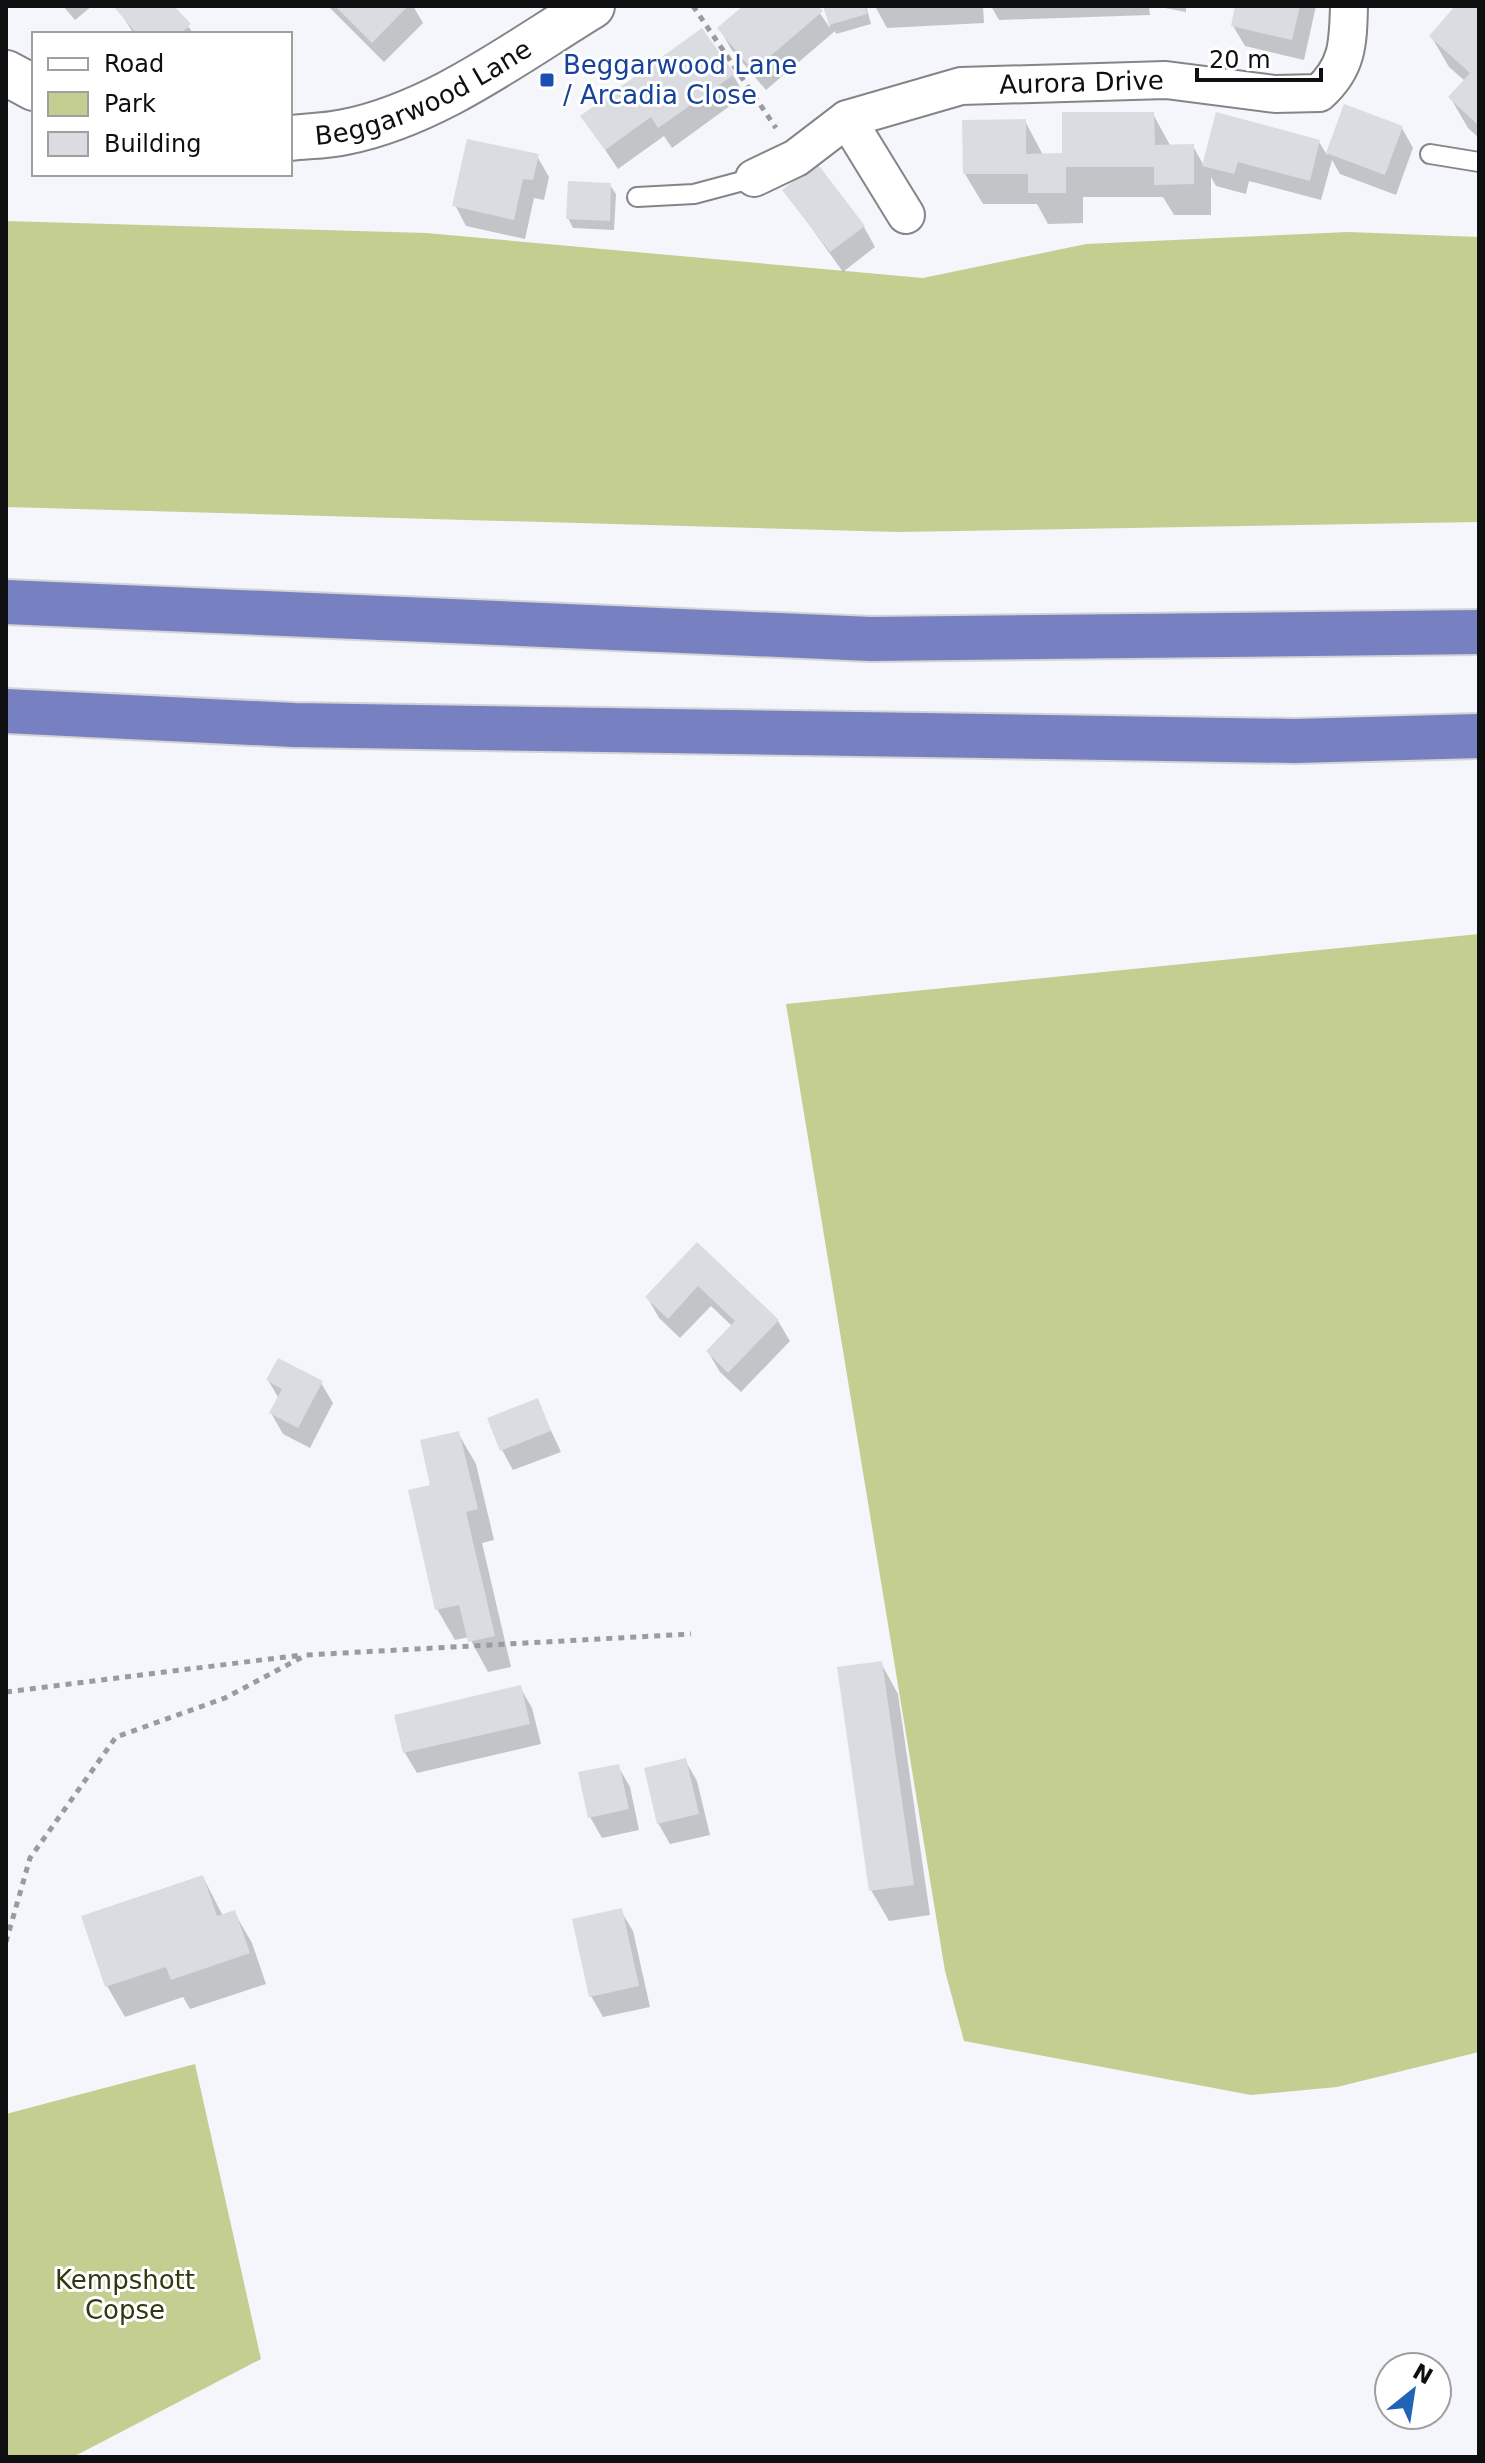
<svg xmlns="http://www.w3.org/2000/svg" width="1485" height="2463" font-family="'DejaVu Sans',sans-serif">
	<rect width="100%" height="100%" fill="#f4f6fb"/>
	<path fill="#c4ce91" d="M6 221 426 233 923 278 1086 244 1348 232 1479 237V522L898 532 6 507Z
		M1479 934V2052L1337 2087 1251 2095 964 2041 945 1971 786 1004Z
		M195 2064 261 2359 73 2457H6V2114Z"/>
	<path fill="#0003" d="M63 6H92L75 20Z
		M116 6H172L194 34H134Z
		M328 6H413L423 23 384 62Z
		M746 6H815L830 28 826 6H866L871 24 836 34 835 31 766 90 731 49 720 29Z
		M875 6H983L984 23 887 28Z
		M991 6H1149L1150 15 999 20Z
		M1154 6H1186V12Z
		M1237 6H1316L1304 60 1245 46 1233 26Z
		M1458 6 1479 7V138L1468 128 1450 97 1465 81 1449 67 1431 36Z
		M733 75 745 95 672 148 664 136 618 169 583 117Z
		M1345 106 1402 128 1413 148 1396 195 1340 174 1332 160 1321 200 1249 181 1246 194 1216 186 1211 177V215H1174L1163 197H1083V223L1048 224 1037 204H983L965 174 1025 121 1043 155H1064L1153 114 1171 147 1193 146 1204 166 1319 142 1327 155Z
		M537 156 549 177 544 200 534 198 525 239 466 226 455 205Z
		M610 185 616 194 614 230 573 228 568 218Z
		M785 191 864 227 875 247 843 272Z
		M697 1245 778 1321 790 1341 741 1392 720 1372 708 1352 732 1326 711 1306 680 1338 659 1318 647 1297Z
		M268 1380 321 1383 333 1403 310 1448 283 1434 271 1413 279 1399Z
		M537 1401 561 1452 513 1470 502 1450Z
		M458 1433 476 1464 494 1540 482 1543 511 1667 488 1672 469 1637 455 1640 437 1609 432 1487Z
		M881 1663 898 1694 930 1915 889 1921 871 1890Z
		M520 1687 532 1708 541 1744 417 1773 405 1753 397 1716Z
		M685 1760 697 1781 710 1835 670 1844 658 1823Z
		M618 1766 630 1787 639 1830 602 1838 590 1817Z
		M203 1877 223 1916 234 1912 252 1943 266 1984 190 2009 183 1997 125 2017 107 1986 84 1917Z
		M621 1911 633 1931 650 2007 603 2017 591 1996Z"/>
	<path fill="#dadce1" d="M113 6H174L191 24 180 34H137Z
		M335 6H408L372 43Z
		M743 6H818L823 11 753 71 717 28Z
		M823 6H865L867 14 829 25Z
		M1235 6H1300L1292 40 1231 26Z
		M1455 6H1479V126L1448 97 1470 73 1429 36Z
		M702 28 735 74 658 128 651 117 605 150 580 116Z
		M1344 104 1403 126 1385 175 1326 153Z
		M1062 112H1154L1155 145 1194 144V184L1154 185V167H1066V193H1028V174H963L962 120 1026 119V154L1062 153Z
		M1216 112 1320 140 1310 181 1238 162 1234 174 1202 166Z
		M467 139 539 154 533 180 523 179 514 220 452 206Z
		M817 163 865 226 830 252 782 190Z
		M568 181 611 183 610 221 566 219Z
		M697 1242 779 1320 728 1373 706 1351 735 1321 698 1286 668 1319 645 1297Z
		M278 1358 323 1381 298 1428 269 1413 282 1389 266 1380Z
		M538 1398 551 1431 500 1451 487 1418Z
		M459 1431 478 1509 466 1512 495 1636 468 1642 459 1605 435 1610 408 1490 430 1485 420 1440Z
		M882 1661 914 1885 869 1891 837 1667Z
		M521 1685 530 1724 403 1753 394 1715Z
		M686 1758 699 1814 657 1824 644 1768Z
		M619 1764 629 1809 588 1818 578 1772Z
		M203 1875 217 1916 235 1910 250 1953 171 1980 166 1967 105 1987 81 1916Z
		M622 1908 639 1986 589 1997 572 1919Z"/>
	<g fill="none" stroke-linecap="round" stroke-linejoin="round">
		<g stroke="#838589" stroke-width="22">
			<path id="service" d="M1430 154 1479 162
				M637 197 694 194 754 178"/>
		</g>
		<g stroke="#838589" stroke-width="40">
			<g id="minor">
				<path d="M847 119 906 215"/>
				<path id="s1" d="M754 178 796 158 847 119 961 86 1166 80 1275 94 1319 93C1348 67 1348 43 1349 6"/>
			</g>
		</g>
		<g stroke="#838589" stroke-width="48">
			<g id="tertiary">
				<path d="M6 73 34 88"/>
				<path id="s2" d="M290 138C308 136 327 136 345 132 435 114 515 53 592 6"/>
			</g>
		</g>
		<g stroke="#d4d4d4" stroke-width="48">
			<path id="motorway" d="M6 602 871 639 1479 632
				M6 711 294 725 1295 741 1479 736"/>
		</g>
		<path stroke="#9a9b9f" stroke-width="5" stroke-dasharray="6 6" stroke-linecap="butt" d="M693 6 776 128
			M6 1692 301 1655
			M6 1942 30 1858 116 1737 225 1698 306 1655 691 1634"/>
		<use href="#service" stroke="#fff" stroke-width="18"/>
		<use href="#minor" stroke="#fff" stroke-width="36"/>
		<use href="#tertiary" stroke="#fff" stroke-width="44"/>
		<use href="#motorway" stroke="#7781c1" stroke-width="44"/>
	</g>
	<rect fill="#1a4fb4" stroke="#fff" stroke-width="3" x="539" y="72" width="16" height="16" rx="4"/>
	<g text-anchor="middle" stroke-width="6" stroke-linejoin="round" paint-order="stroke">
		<g font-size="26" fill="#164399" stroke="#fff" text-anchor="start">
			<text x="563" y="74">Beggarwood Lane<tspan x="563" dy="30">/ Arcadia Close</tspan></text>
		</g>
		<g font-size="26" fill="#0e0f10" stroke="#fff">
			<text dy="9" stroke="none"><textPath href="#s1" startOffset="350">Aurora Drive</textPath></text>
			<text dy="9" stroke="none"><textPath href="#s2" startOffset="142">Beggarwood Lane</textPath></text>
		</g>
		<g font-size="26" fill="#32370e" stroke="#fff">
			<text x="125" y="2289">Kempshott<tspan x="125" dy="30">Copse</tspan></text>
		</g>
	</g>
	<rect width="1485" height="2463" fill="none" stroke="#0e0f10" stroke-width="16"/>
	<rect x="32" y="32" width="260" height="144" fill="#ffffff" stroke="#9f9f9f" stroke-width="2"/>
	<rect x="48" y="58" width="40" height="12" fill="#ffffff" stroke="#9f9f9f" stroke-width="2"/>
	<text x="104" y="72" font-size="24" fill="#0e0f10">Road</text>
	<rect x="48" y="92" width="40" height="24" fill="#c4ce91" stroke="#9f9f9f" stroke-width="2"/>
	<text x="104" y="112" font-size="24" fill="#0e0f10">Park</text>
	<rect x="48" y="132" width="40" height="24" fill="#dadce1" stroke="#9f9f9f" stroke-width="2"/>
	<text x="104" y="152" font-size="24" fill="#0e0f10">Building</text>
	<g transform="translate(1413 2391) rotate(30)"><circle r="38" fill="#ffffff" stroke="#9f9f9f" stroke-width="2"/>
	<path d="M0-6L14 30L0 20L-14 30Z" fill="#2163b4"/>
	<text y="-12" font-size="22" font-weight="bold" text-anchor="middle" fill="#0e0f10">N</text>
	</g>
	<path d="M1197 68v12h124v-12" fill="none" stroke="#0e0f10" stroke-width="4"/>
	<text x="1209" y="68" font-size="24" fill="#0e0f10" stroke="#ffffff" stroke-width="6" paint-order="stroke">20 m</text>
</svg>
